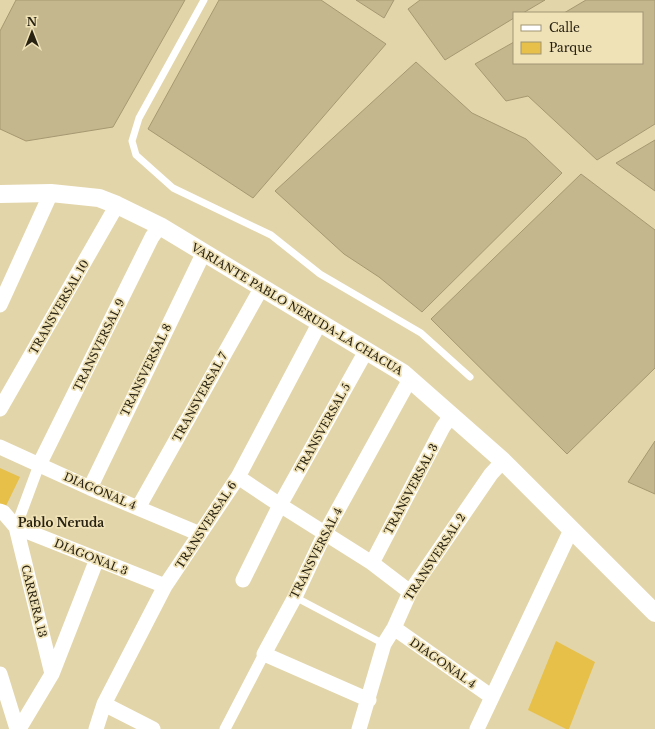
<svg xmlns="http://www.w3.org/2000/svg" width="655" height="729" font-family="'Libre Baskerville',serif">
	<rect width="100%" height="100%" fill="#e3d5aa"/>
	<path fill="#e6c048" d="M0 468 20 477 4 510 0 508Z
		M556 641 595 662 569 729H566L528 710Z"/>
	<path fill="#c4b68d" stroke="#a69870" d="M16 0H185L113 127 26 141 0 129V31Z
		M219 0H321L386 44 253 198 148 129Z
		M356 0H394L384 18Z
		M420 0H545L523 13H514V18L445 60 408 9Z
		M586 0H655V124L597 160 528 96 506 101 475 64 514 42V63H642V13H564Z
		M416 62 472 113 526 139 562 173 422 312 379 277 344 254 275 191Z
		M655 140V191L616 163Z
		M581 174 655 230V368L567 454 431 319Z
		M655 441V494L628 482Z"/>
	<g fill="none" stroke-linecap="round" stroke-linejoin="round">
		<path stroke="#fff" stroke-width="7" d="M204 0 139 118 132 141 136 155 173 188 271 235 320 274 421 333 470 377
			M295 597 384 644"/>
		<path stroke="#fff" stroke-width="11" d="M16 527 39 465
			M225 729 264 654"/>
		<path stroke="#fff" stroke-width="15" d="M0 305 51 193
			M0 409 117 205
			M0 447 90 488 200 534
			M39 465 152 237 160 226
			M238 477 280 505 372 563 410 592
			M90 488 204 252
			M138 508 262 287
			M0 511 3 512 16 527 165 586
			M16 527 52 674
			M372 563 443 427 451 416
			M243 580 280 505 366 351
			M394 628 492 697
			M0 674 17 729
			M369 700 264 654 295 597 325 533 410 379
			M104 704 153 729
			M19 729 52 674 97 559
			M96 729 104 704 165 586 238 477 320 322
			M359 729 384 644 394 628 410 592 491 474 503 461
			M477 729 571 530"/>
		<path stroke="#fff" stroke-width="18" d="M0 194 51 193 99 198 117 205 160 226 403 373 503 461 655 613"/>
	</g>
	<g text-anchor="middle" stroke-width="3.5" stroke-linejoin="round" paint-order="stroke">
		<g font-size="11" fill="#282212" stroke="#f0e2b7">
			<text transform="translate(59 307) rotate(-60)" y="4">TRANSVERSAL 10</text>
			<text transform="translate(297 309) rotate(31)" y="4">VARIANTE PABLO NERUDA-LA CHACUA</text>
			<text transform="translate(99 345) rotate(-64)" y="4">TRANSVERSAL 9</text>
			<text transform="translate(146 370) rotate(-64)" y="4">TRANSVERSAL 8</text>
			<text transform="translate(200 397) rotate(-61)" y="4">TRANSVERSAL 7</text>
			<text transform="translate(323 428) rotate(-61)" y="4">TRANSVERSAL 5</text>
			<text transform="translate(411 489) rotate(-62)" y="4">TRANSVERSAL 3</text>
			<text transform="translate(100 491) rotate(23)" y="4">DIAGONAL 4</text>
			<text transform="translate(206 525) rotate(-57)" y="4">TRANSVERSAL 6</text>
			<text transform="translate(316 553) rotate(-63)" y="4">TRANSVERSAL 4</text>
			<text transform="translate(91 557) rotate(22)" y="4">DIAGONAL 3</text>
			<text transform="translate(435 557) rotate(-57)" y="4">TRANSVERSAL 2</text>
			<text transform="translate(34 601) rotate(76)" y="4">CARRERA 13</text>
			<text transform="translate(443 663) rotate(35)" y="4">DIAGONAL 4</text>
		</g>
		<g font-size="12" font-weight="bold" fill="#282212" stroke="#f0e2b7">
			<text x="61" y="527">Pablo Neruda</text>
		</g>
	</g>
	<rect x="513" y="12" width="130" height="52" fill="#f0e2b7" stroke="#a09575"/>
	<rect x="521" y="25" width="20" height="6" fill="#ffffff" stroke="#a09575"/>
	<text x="549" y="32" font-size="12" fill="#282212">Calle</text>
	<rect x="521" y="42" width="20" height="12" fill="#e6c048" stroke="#a09575"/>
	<text x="549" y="52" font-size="12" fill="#282212">Parque</text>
	<g transform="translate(32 32)" stroke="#f0e2b7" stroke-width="3" paint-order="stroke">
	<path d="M0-3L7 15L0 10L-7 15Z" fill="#282212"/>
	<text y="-6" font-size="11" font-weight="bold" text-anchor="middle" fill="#282212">N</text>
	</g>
</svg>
